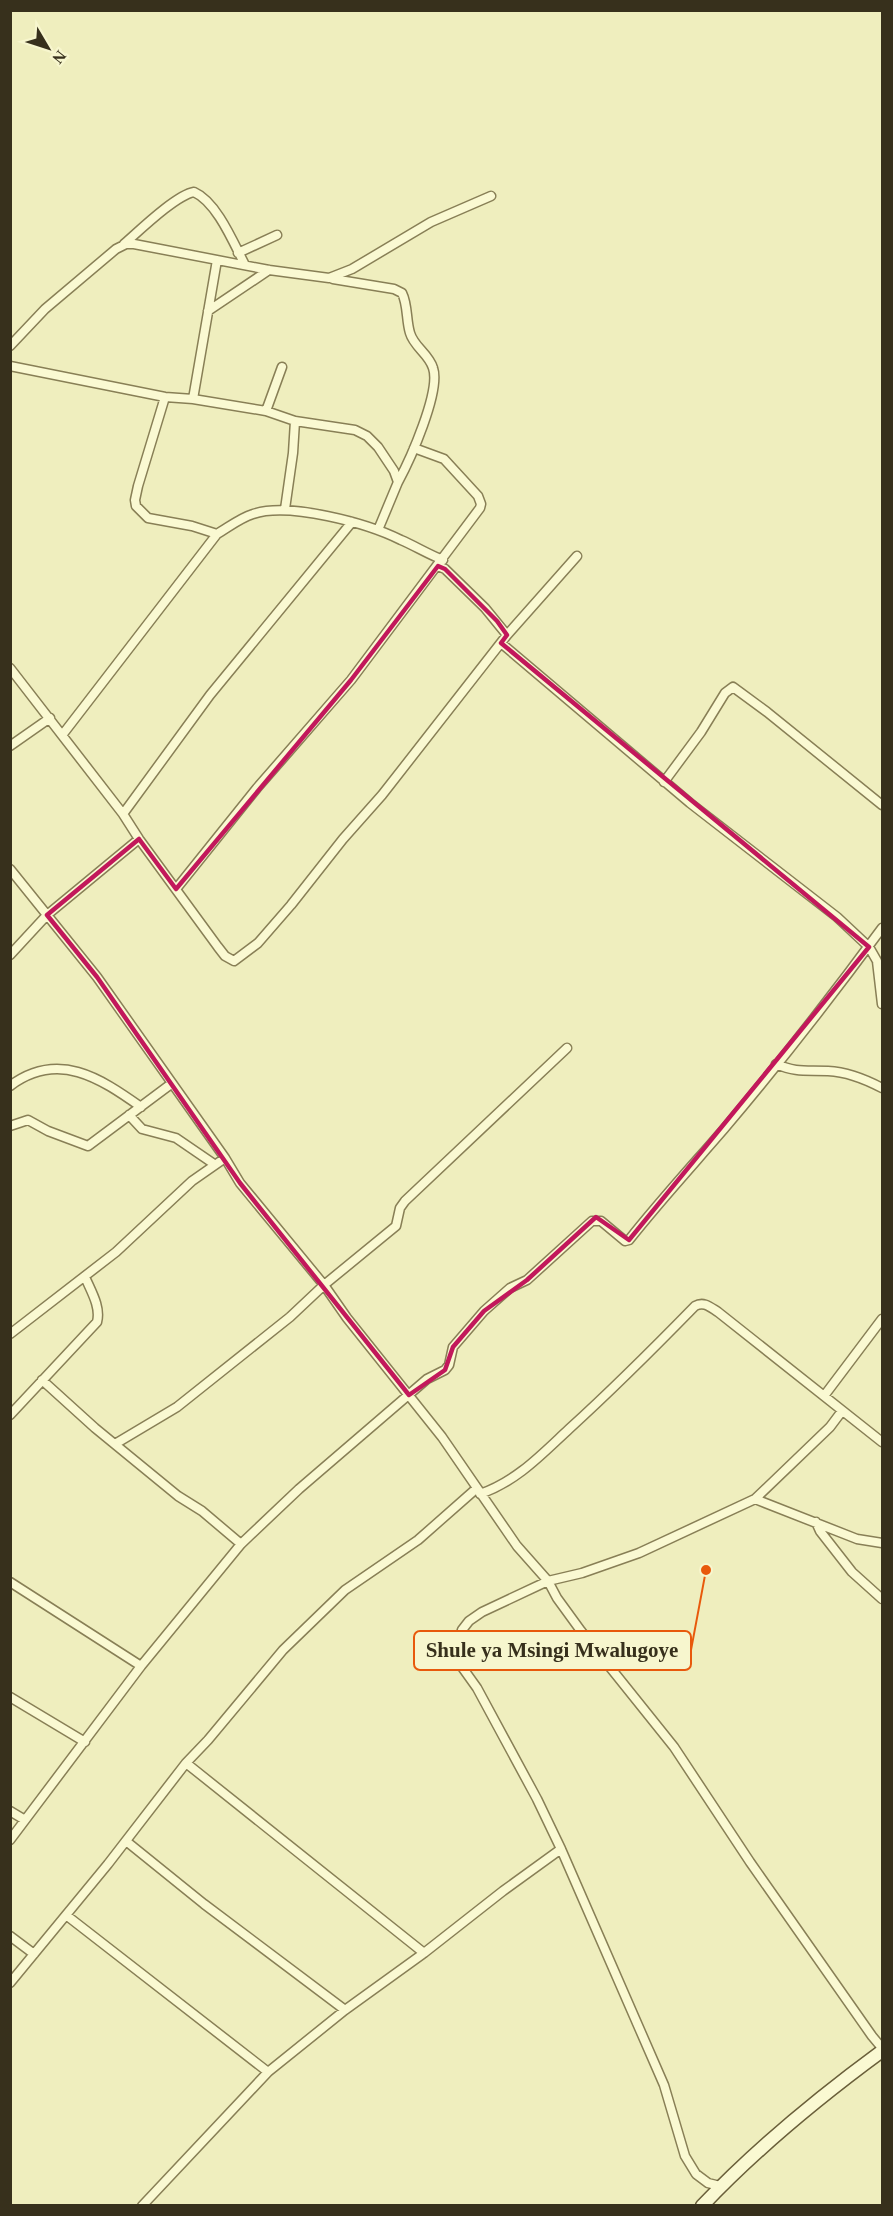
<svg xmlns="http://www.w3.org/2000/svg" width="893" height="2216" font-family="Georgia,serif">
	<rect width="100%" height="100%" fill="#efeebe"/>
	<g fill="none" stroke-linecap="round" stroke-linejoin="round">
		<g stroke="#887f56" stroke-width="11">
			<path id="street" d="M124 244C139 231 176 195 194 192 217 202 234 244 245 265
				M238 253 277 235
				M333 279 394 289 402 293C408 305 406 320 410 333 414 347 429 354 433 368 441 391 410 460 398 482
				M208 311 269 270
				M10 346 45 309 116 249 126 244H134L269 270 329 278 352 269 431 222 491 196
				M10 366 165 397 193 399 266 411 295 421 355 430 367 436 378 447 394 471 398 482 378 530
				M165 397 138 486 135 500 136 506 148 518 192 526 217 534
				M193 399 217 260
				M266 411 282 367
				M285 509 293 453 295 421
				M438 566 445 569 485 608 507 635
				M501 643 690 803 837 917 869 947 877 961 882 1004
				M10 668 123 814 139 839 218 947 225 956 234 961 258 943 291 905 343 839 382 795 507 635 577 556
				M63 734 217 534C229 527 240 518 253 514 289 502 367 523 401 540 415 546 428 554 443 560
				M10 746 50 718
				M664 782 701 732 725 693 733 687 767 712 882 805
				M123 814 210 695 352 522
				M10 869 97 977 225 1158 240 1183 324 1285 347 1318 442 1437 517 1546 548 1581 557 1598 581 1631 674 1747 750 1862 872 2036 882 2048
				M176 889 257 788 351 680 480 508 481 504 478 496 444 459 414 448
				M10 955 47 915 139 839
				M776 1064C797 1073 806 1070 828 1071 848 1072 865 1079 882 1088
				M10 1086C58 1050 100 1078 141 1107
				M129 1115 142 1129 176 1138 214 1164
				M10 1126 28 1120 48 1131 88 1146 171 1084
				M10 1334 116 1252 192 1181 225 1158
				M42 1380 95 1428 178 1496 202 1511 241 1544
				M824 1396 882 1319
				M10 1415 97 1322C101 1307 91 1291 85 1277
				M115 1444 177 1407 290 1317 324 1285 396 1226 400 1208 405 1201 567 1048
				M480 1494C517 1481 541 1455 569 1429 613 1389 654 1348 695 1306 704 1301 710 1307 718 1312L882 1442
				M755 1499 857 1539 882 1543
				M816 1522 820 1531 852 1572 882 1599
				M10 1582 141 1666
				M10 1697 85 1742
				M186 1763 424 1953
				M10 1811 25 1820
				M10 1840 141 1666 241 1544 299 1489 427 1379 445 1370 449 1365 453 1347 484 1311 510 1288 527 1280 592 1221H601L625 1241 629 1240C659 1202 692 1166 724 1129 779 1064 832 996 882 928
				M126 1841 204 1904 345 2010
				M66 1915 268 2072
				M10 1936 34 1954
				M10 1983 108 1864 186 1763 208 1740 283 1650 345 1590 418 1540 477 1488
				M720 2186 708 2183 696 2174 685 2156 664 2085 561 1849 537 1799 477 1688 457 1660 456 1651 462 1630 469 1621 482 1612 548 1581 582 1573 639 1553 755 1499 830 1427 842 1411
				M142 2206 268 2072 345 2010 424 1953 503 1891 561 1849"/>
		</g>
		<g stroke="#6a5f3a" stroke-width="15">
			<path id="secondary" d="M702 2206C757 2148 818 2098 882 2051"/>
		</g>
		<use href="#street" stroke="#faf9d2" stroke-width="8"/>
		<use href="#secondary" stroke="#faf9d2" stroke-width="12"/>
	</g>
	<path fill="none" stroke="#c2185b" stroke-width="4.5" stroke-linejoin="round" d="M438 566 445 569 497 621 507 635 501 643 869 947 629 1240 596 1217 527 1280 484 1311 453 1347 445 1370 409 1395 240 1183 97 977 47 915 139 839 176 889 351 680Z"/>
	<path fill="none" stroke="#e8590c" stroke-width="2" d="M706 1570L691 1650"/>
	<circle fill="#e8590c" stroke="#f7f6ce" stroke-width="2" cx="706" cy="1570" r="6"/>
	<rect fill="#f7f6ce" stroke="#e8590c" stroke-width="2" x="414" y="1631" width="277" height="39" rx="6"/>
	<g font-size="21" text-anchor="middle" font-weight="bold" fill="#37301c">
		<text x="552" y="1657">Shule ya Msingi Mwalugoye</text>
	</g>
	<rect width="893" height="2216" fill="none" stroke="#37301c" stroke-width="24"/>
	<g transform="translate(48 48) rotate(129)" stroke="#f7f6ce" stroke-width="4.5" paint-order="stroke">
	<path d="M0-4.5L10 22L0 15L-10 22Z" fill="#37301c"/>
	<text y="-9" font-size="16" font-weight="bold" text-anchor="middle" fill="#37301c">N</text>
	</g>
</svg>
